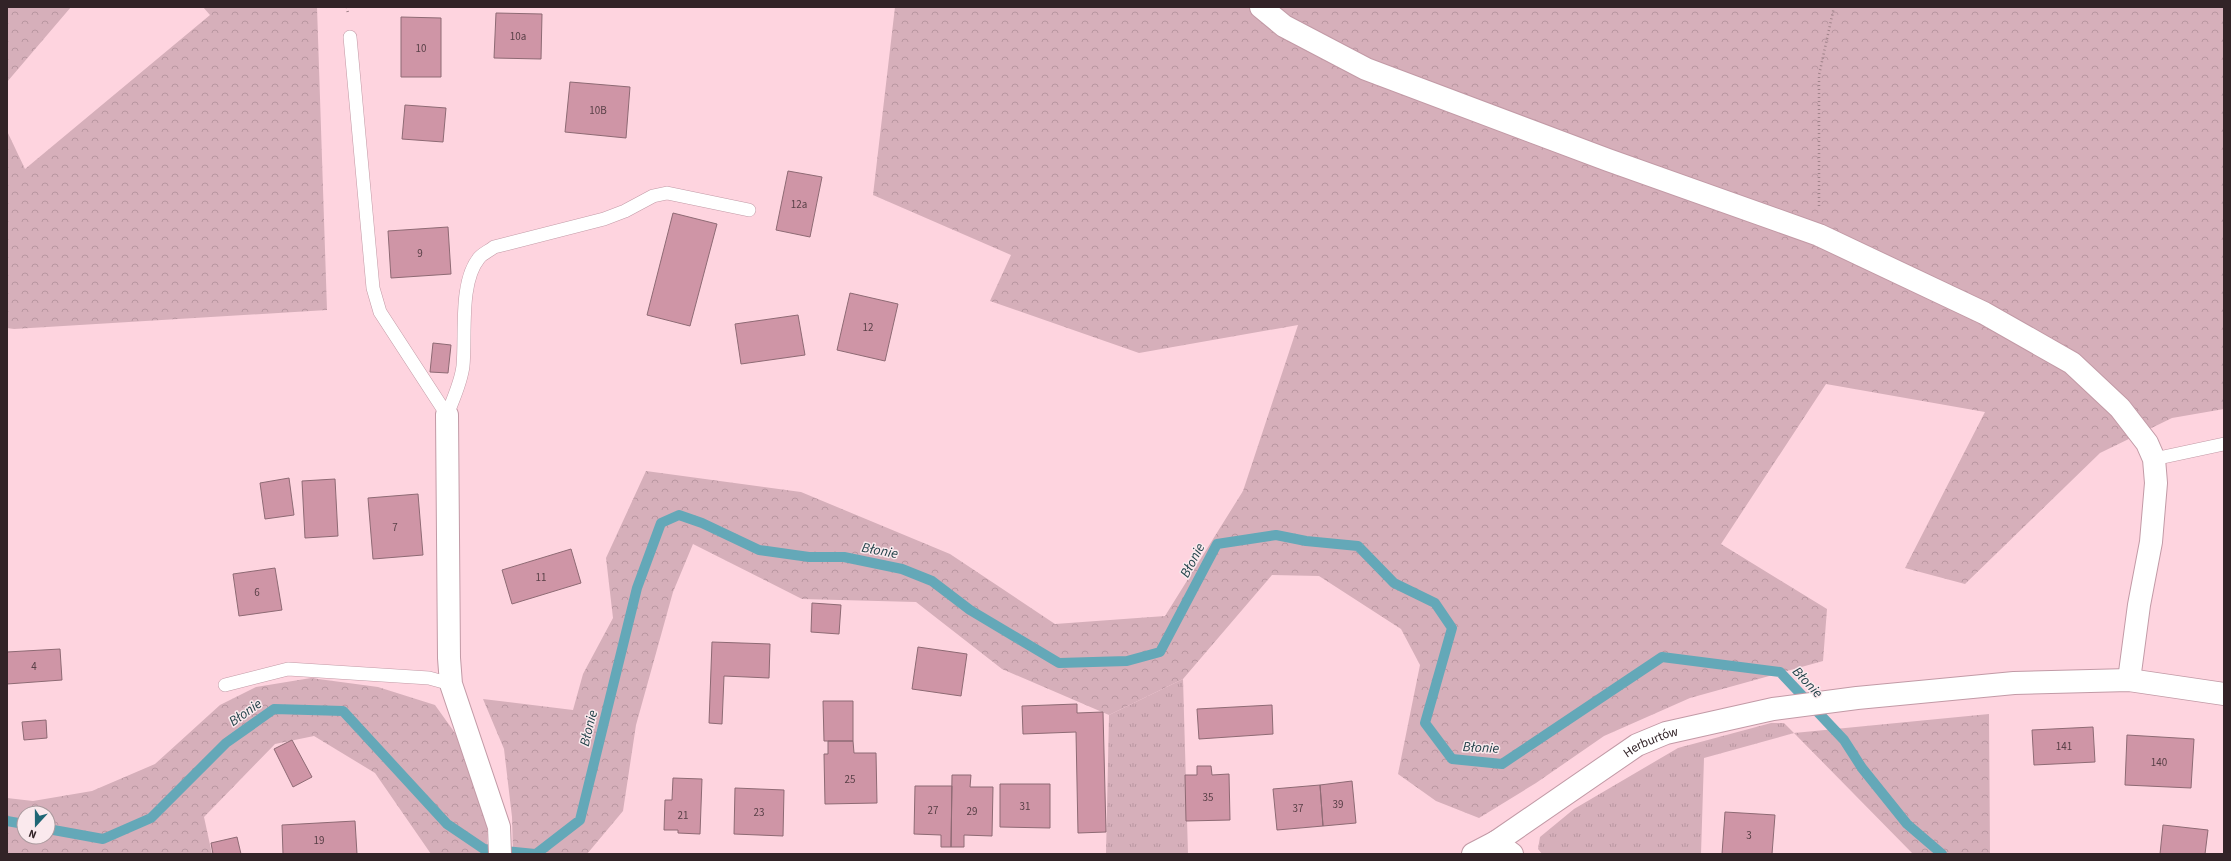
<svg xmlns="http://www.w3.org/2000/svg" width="2231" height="861" font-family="'Source Sans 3',sans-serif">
	<defs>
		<pattern id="grass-tufts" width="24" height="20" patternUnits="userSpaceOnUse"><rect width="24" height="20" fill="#d6afba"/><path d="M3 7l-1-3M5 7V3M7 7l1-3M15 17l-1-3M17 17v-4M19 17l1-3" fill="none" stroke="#b896a0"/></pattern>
		<pattern id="forest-crowns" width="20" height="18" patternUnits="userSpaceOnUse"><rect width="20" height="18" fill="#d6afba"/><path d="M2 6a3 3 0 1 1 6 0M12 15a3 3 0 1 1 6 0" fill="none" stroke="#b896a0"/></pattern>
	</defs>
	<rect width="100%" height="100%" fill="#fed4df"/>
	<path fill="url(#grass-tufts)" d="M1183 679 1188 854H1106L1109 715Z
		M1771 723H1784L1794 733 1704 758 1701 854H1542L1538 849 1540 837 1574 809 1678 748Z"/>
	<path fill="url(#forest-crowns)" fill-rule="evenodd" d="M7 7H71L7 82Z
		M203 7H317L327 310 14 329 7 328V131L25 169 210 15Z
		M895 7H2224V409L2172 418 2100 453 1965 584 1905 568 1985 412 1826 384 1721 544 1827 609 1823 661 1690 698 1604 736 1536 783 1479 818 1436 801 1398 774 1420 665 1401 629 1319 576 1272 575 1183 679 1109 715 1002 669 916 602 802 599 693 544 673 592 636 725 623 811 587 854H513L512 817 504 749 483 699 573 710 583 674 613 618 606 558 646 471 801 492 950 554 1055 624 1165 616 1243 491 1298 325 1139 353 990 301 1011 255 873 195Z
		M311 678 378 687 435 705 455 733 475 773 487 820V854H431L375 773 314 736 275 744 204 817 212 854H7V798L33 801 92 791 155 764 220 705 256 687ZM24 813H48V837H24Z
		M1989 714 1990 854H1913L1794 733Z"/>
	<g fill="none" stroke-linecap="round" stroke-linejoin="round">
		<path stroke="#64a8b8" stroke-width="10" d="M7 821 24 824
			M48 829 103 839 151 818 226 743 274 709 343 711 447 824 484 849 535 854
			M536 854 580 820 637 588 661 523 679 515 702 523 759 550 809 557H844L902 569 932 581 970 610 1059 663 1127 661 1160 652 1217 544 1276 535 1306 541 1358 546 1394 583 1435 603 1452 628 1425 723 1452 759 1502 764 1662 657 1780 672 1844 740 1862 768 1907 824 1942 854"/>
	</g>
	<path fill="#cf95a6" stroke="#8e6a74" d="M496 13 542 14 541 59 494 58Z
		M401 17 441 18V77H401Z
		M570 82 630 87 626 138 565 132Z
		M405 105 446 108 443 142 402 139Z
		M788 171 822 177 810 237 776 230Z
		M673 213 717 224 690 326 647 315Z
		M448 227 451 274 391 278 388 231Z
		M850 293 898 304 885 361 837 350Z
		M798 315 805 355 741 364 735 324Z
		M433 343 451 345 448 373 430 372Z
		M289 478 294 515 265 519 260 483Z
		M335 479 338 536 305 538 302 481Z
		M418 494 423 555 373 559 368 498Z
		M571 549 581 583 512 604 502 570Z
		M275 568 282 610 239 616 233 574Z
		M812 603 841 605 839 634 811 632Z
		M712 642 770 644 769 678 724 676 722 724 709 723Z
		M918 647 967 654 961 696 912 689Z
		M60 649 62 680 7 684V652Z
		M823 701H853V741H824Z
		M1077 704V713L1103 712 1106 832 1078 833 1076 732 1023 734 1022 706Z
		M1272 705 1273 734 1199 739 1197 709Z
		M46 720 47 738 24 740 22 722Z
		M2093 727 2095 762 2034 765 2032 730Z
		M2127 735 2194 739 2191 788 2125 785Z
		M292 740 312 777 293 787 274 749Z
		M828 741H853L854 753H876L877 803 825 804 824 754H828Z
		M1197 766H1211L1212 775 1229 774 1230 820 1186 821 1185 775H1197Z
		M952 775H971L970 787H993L992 836 964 835V847H951Z
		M673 778 702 779 700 834 678 833V830H664L665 800H672Z
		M1352 781 1356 823 1323 826 1320 785Z
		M1000 784H1050V828L1000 827Z
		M1320 785 1323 826 1277 830 1273 789Z
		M915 786H952L951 847H941V835L914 834Z
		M735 788 784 790 783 836 734 834Z
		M1725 812 1775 815 1772 854H1722Z
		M355 821 357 854H283L282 825Z
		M2163 825 2208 830 2205 854H2160Z
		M237 837 241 854H213L211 843Z"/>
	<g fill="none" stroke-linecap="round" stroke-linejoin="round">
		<g stroke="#c29aa6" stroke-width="14">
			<path id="service" d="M350 37 373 288 380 312 447 415
				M447 415C453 399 461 383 463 366 466 335 459 282 479 258 482 254 489 251 494 247L604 219 625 211 653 196 667 193 749 210
				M2154 459 2224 444
				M225 685 288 669 429 678 451 684"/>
		</g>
		<g stroke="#c29aa6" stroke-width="24">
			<path id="minor" d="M1261 7 1284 26 1366 69 1608 160 1819 235 1984 313 2072 363 2120 408 2147 443 2154 459 2156 483 2151 542 2139 605 2129 680
				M447 415 449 658 451 684 499 827 500 854
				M1496 842 1512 854"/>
		</g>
		<g stroke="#c29aa6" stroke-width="24">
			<g id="tertiary">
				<path id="s1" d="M1473 854 1496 842 1637 745 1666 733 1773 709 1857 698 2014 683 2129 680 2224 694"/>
			</g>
		</g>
		<path stroke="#a0838a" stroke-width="2.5" stroke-dasharray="1 3" stroke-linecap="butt" d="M347 7 348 14
			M1819 206V75L1834 7"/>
		<use href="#service" stroke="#fff" stroke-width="13"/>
		<use href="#minor" stroke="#fff" stroke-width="22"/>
		<use href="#tertiary" stroke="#fff" stroke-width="22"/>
	</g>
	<g text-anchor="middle" stroke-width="3" stroke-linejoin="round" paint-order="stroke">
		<g font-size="11" fill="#594047">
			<text x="518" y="40">10a</text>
			<text x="421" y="52">10</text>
			<text x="598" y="114">10B</text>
			<text x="799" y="208">12a</text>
			<text x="420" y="257">9</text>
			<text x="868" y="331">12</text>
			<text x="395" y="531">7</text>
			<text x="541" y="581">11</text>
			<text x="257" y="596">6</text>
			<text x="34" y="670">4</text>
			<text x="2064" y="750">141</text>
			<text x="2159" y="766">140</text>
			<text x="850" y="783">25</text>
			<text x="1208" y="801">35</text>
			<text x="1338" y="808">39</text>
			<text x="1025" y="810">31</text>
			<text x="1298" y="812">37</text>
			<text x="933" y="814">27</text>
			<text x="972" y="815">29</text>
			<text x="759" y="816">23</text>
			<text x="683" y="819">21</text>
			<text x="1749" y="839">3</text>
			<text x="319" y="844">19</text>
		</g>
		<g font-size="13" fill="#322327" stroke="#fae9ed">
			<text dy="5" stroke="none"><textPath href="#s1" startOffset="211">Herburtów</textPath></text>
		</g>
		<g font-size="14" font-style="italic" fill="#1c3d45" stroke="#fae9ed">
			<text transform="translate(880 550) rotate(11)" y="5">Błonie</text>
			<text transform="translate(1192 560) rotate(-62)" y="5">Błonie</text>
			<text transform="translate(1808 682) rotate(47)" y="5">Błonie</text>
			<text transform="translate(245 712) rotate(-35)" y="5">Błonie</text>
			<text transform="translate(588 728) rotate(-76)" y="5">Błonie</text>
			<text transform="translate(1481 747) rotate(3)" y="5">Błonie</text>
		</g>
	</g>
	<rect width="2231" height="861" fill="none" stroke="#322327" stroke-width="16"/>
	<g transform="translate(36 825) rotate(201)"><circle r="19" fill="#fae9ed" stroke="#aa9a9e"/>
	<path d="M0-3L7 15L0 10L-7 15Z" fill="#1f6675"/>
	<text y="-6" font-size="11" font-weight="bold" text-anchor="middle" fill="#322327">N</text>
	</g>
</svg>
